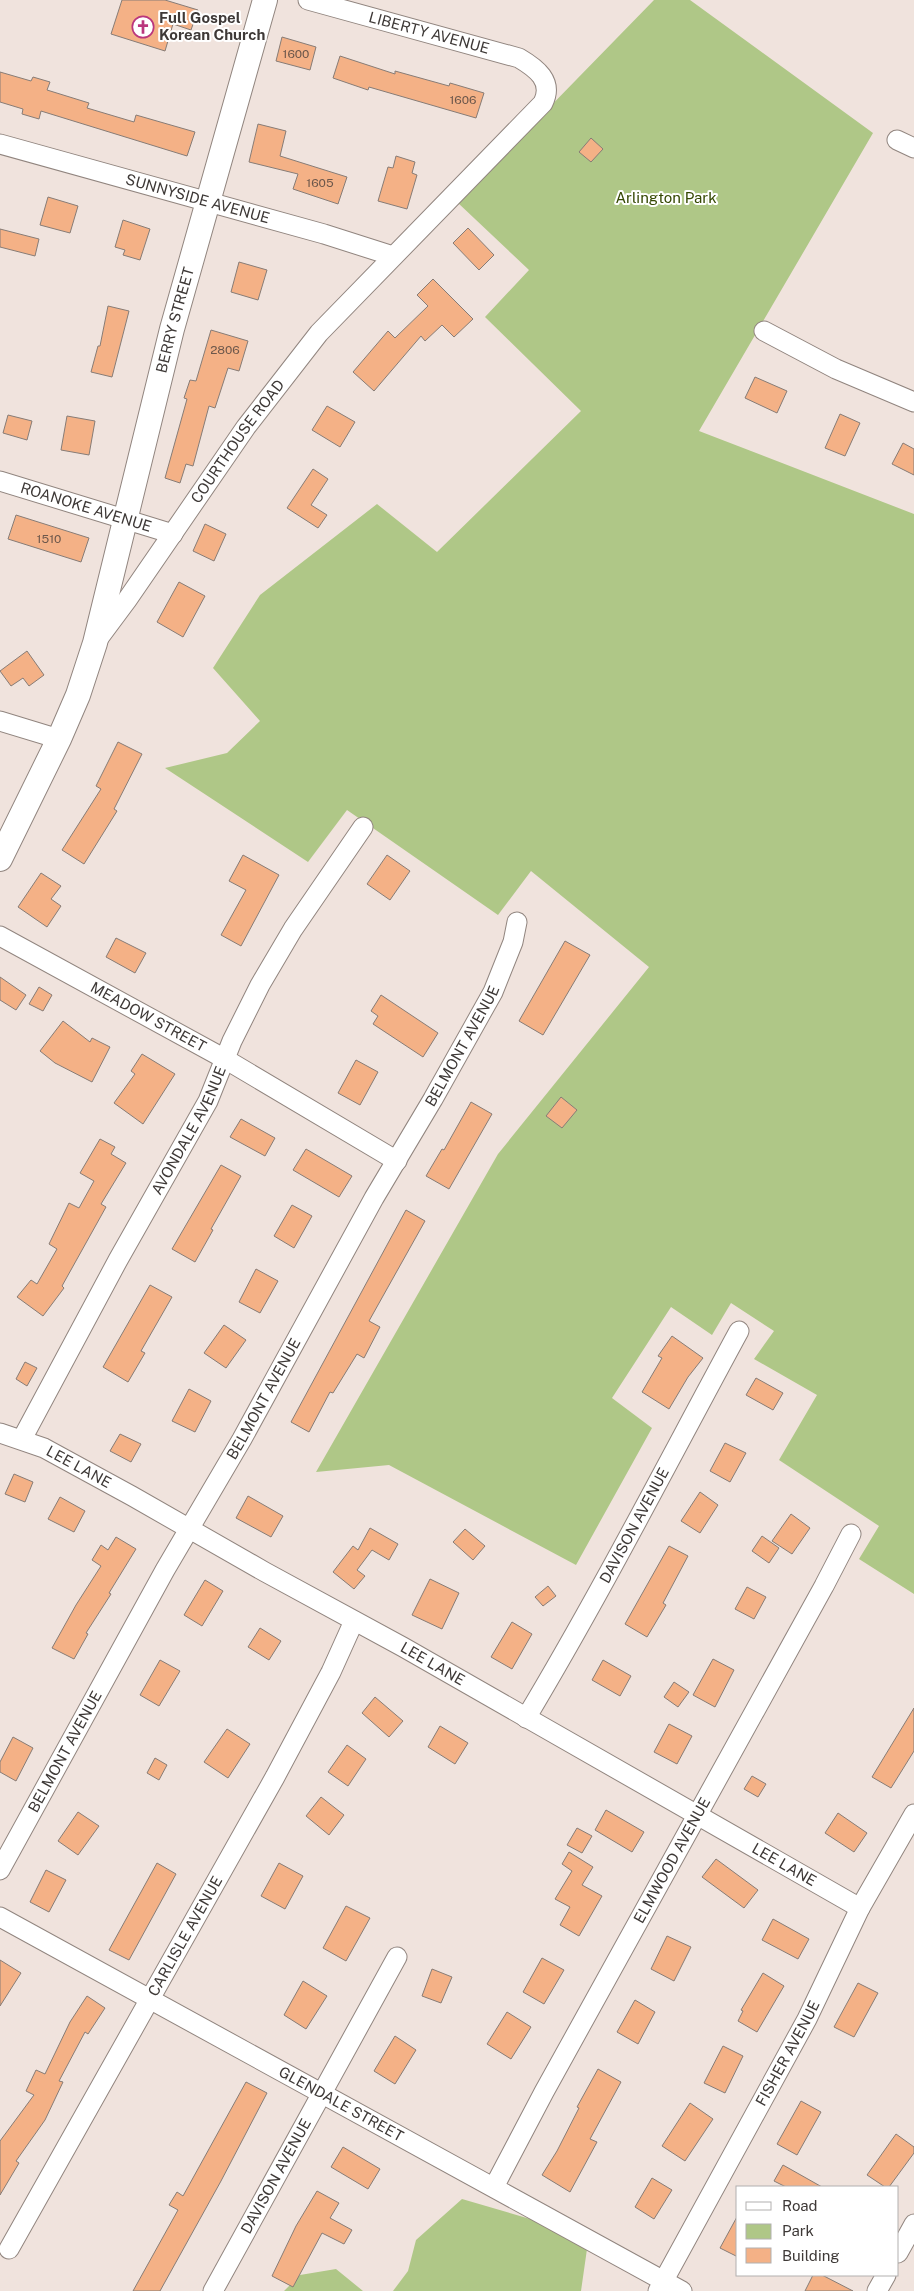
<svg xmlns="http://www.w3.org/2000/svg" width="914" height="2291" font-family="'Public Sans',sans-serif">
	<rect width="100%" height="100%" fill="#f0e3dd"/>
	<path fill="#afc787" d="M654 0H690L873 133 699 431 914 514V1594L859 1559 879 1526 779 1460 817 1395 754 1359 774 1331 731 1303 712 1335 671 1307 612 1398 652 1428 576 1565 389 1465 316 1472 498 1154 649 967 531 871 498 915 347 810 308 862 165 768 227 753 260 721 213 668 260 595 377 504 437 552 581 411 485 317 529 270 457 202Z
		M462 2199 537 2221 587 2249 581 2291H393L408 2271 416 2240Z
		M336 2269 363 2291H284L300 2275Z"/>
	<path fill="#f4b186" stroke="#877c76" d="M122 0H165L198 10 191 30 173 24 165 51 111 34Z
		M282 37 316 47 310 70 276 61Z
		M340 56 395 74V71L449 86 450 83 484 93 476 118 369 87 368 90 333 78Z
		M0 72 31 81 33 77 50 82 47 90 89 103 87 108 134 122 136 115 195 132 187 156 41 111 39 119 22 114 23 109 0 102Z
		M258 124 286 131 280 156 347 177 338 204 293 189 298 174 249 162Z
		M591 138 603 149 591 162 579 152Z
		M396 156 415 162 412 173 417 175 407 209 378 201 388 167 393 168Z
		M48 197 78 206 70 233 40 225Z
		M123 220 150 229 140 260 123 255 125 250 115 247Z
		M468 228 494 255 479 270 453 243Z
		M0 229 39 239 35 256 0 247Z
		M239 262 267 270 258 300 231 292Z
		M433 279 473 319 454 337 442 325 425 341 421 336 374 391 353 372 388 331 395 338 428 306 417 295Z
		M108 306 129 311 112 377 91 372 98 346H100Z
		M211 330 248 341 239 371 228 368 215 408 209 406 193 466 186 464 180 483 165 478 187 399 184 398 190 380 196 381Z
		M755 377 787 391 777 413 745 398Z
		M327 406 355 422 340 447 312 430Z
		M840 414 860 423 845 456 825 448Z
		M8 415 32 421 27 440 3 433Z
		M67 416 95 421 89 455 61 450Z
		M903 443 914 449V475L892 464Z
		M313 469 328 479 311 505 327 515 318 528 287 508Z
		M16 515 89 538 81 562 8 539Z
		M205 524 226 534 214 561 193 551Z
		M179 582 205 596 183 637 157 622Z
		M27 651 44 675 29 686 23 678 11 686 0 671Z
		M118 742 142 754 114 809 117 811 84 864 62 850 101 789 96 786Z
		M243 855 279 875 241 946 221 935 246 890 229 881Z
		M387 855 410 871 390 900 367 884Z
		M41 873 61 886 51 899 61 906 47 927 18 907Z
		M116 938 146 953 135 973 106 957Z
		M565 941 590 955 543 1035 519 1021Z
		M0 977 26 995 16 1010 0 1000Z
		M39 987 52 995 43 1011 29 1004Z
		M381 995 438 1033 423 1057 373 1024 378 1016 371 1011Z
		M63 1021 90 1042 92 1038 110 1047 92 1082 55 1063 40 1051Z
		M142 1054 175 1074 143 1124 114 1103 135 1074 131 1071Z
		M356 1060 378 1072 360 1105 338 1093Z
		M561 1097 577 1110 562 1128 546 1116Z
		M471 1102 492 1114 449 1189 426 1176 442 1149 444 1150Z
		M241 1119 275 1138 265 1156 230 1137Z
		M100 1139 115 1147 111 1154 126 1163 101 1204 106 1207 62 1286 64 1288 43 1316 17 1297 31 1280 37 1284 57 1249 49 1244 69 1203 79 1208 94 1181 80 1173Z
		M306 1149 352 1176 339 1197 293 1170Z
		M221 1165 241 1176 211 1229 213 1230 195 1262 172 1249Z
		M292 1205 312 1216 294 1248 274 1236Z
		M406 1210 425 1221 369 1321 380 1327 364 1358 357 1354 333 1393 330 1392 309 1432 291 1422Z
		M256 1269 278 1281 260 1313 239 1302Z
		M150 1285 172 1297 141 1351 145 1353 128 1382 103 1367Z
		M224 1325 246 1340 226 1368 204 1353Z
		M672 1336 703 1358 688 1377 669 1409 642 1392 662 1358 658 1356Z
		M25 1362 37 1368 27 1386 16 1379Z
		M756 1378 783 1393 773 1410 746 1395Z
		M189 1389 211 1401 195 1432 172 1421Z
		M120 1434 141 1444 131 1462 110 1451Z
		M725 1443 746 1453 730 1482 710 1471Z
		M14 1474 33 1482 25 1502 5 1494Z
		M700 1492 718 1505 700 1533 681 1521Z
		M248 1496 283 1516 271 1537 236 1518Z
		M60 1497 85 1511 74 1532 48 1519Z
		M791 1514 810 1528 792 1554 772 1541Z
		M370 1528 398 1544 389 1560 372 1550 357 1570 365 1576 354 1589 333 1572 353 1546 358 1550Z
		M465 1529 485 1546 473 1560 453 1542Z
		M762 1536 779 1548 769 1563 752 1551Z
		M116 1537 136 1549 109 1593 111 1594 86 1633 88 1634 74 1659 52 1648 76 1605 101 1566 92 1560 101 1545 108 1550Z
		M669 1546 688 1556 663 1603 666 1605 647 1637 625 1624Z
		M430 1579 459 1593 442 1629 412 1615Z
		M205 1580 223 1591 202 1626 184 1615Z
		M548 1586 556 1596 543 1606 535 1597Z
		M747 1587 766 1597 754 1619 735 1609Z
		M512 1622 532 1634 512 1669 491 1657Z
		M260 1628 281 1641 269 1660 248 1647Z
		M713 1659 734 1670 715 1707 693 1695Z
		M160 1660 180 1671 159 1706 140 1695Z
		M603 1660 631 1676 620 1696 592 1680Z
		M674 1682 689 1692 678 1707 664 1697Z
		M375 1697 403 1721 389 1737 362 1713Z
		M914 1708V1751L891 1788 872 1777Z
		M669 1724 692 1736 677 1764 654 1752Z
		M440 1726 468 1743 455 1764 428 1747Z
		M227 1729 250 1744 228 1778 204 1762Z
		M13 1737 33 1748 16 1781 0 1772V1762Z
		M347 1745 366 1759 348 1786 328 1772Z
		M155 1758 167 1765 159 1780 147 1773Z
		M752 1776 766 1784 758 1797 744 1789Z
		M321 1797 344 1815 329 1835 306 1816Z
		M606 1810 644 1832 632 1852 595 1830Z
		M78 1812 99 1826 78 1855 58 1841Z
		M838 1813 867 1833 854 1852 825 1833Z
		M577 1828 592 1836 582 1853 567 1845Z
		M569 1852 593 1867 582 1885 602 1896 579 1936 560 1925 570 1907 555 1899 572 1871 562 1864Z
		M716 1859 758 1890 744 1908 702 1877Z
		M157 1863 176 1874 129 1960 109 1950Z
		M279 1863 303 1876 285 1909 261 1896Z
		M46 1870 66 1880 49 1912 30 1902Z
		M346 1906 370 1918 346 1961 323 1948Z
		M773 1919 809 1939 798 1959 762 1940Z
		M667 1936 691 1947 674 1981 651 1969Z
		M542 1958 564 1970 544 2004 523 1992Z
		M0 1960 21 1973 0 2006Z
		M432 1969 452 1977 441 2003 422 1996Z
		M763 1973 784 1986 757 2032 738 2021 743 2011 741 2010Z
		M303 1981 327 1996 306 2029 284 2015Z
		M858 1983 878 1993 854 2037 834 2027Z
		M87 1996 105 2008 88 2034 85 2032 59 2081 63 2082 45 2120 16 2161 19 2163 0 2195V2141L34 2095 26 2091 36 2070 45 2074 70 2022Z
		M635 2000 655 2012 638 2044 617 2032Z
		M507 2012 531 2027 511 2059 487 2044Z
		M395 2036 416 2050 395 2084 374 2071Z
		M723 2046 743 2056 725 2093 704 2083Z
		M598 2069 621 2082 590 2139 597 2142 570 2192 542 2175 557 2151 579 2108 577 2107Z
		M246 2082 267 2093 221 2181 160 2291H133L178 2210 169 2205 177 2192 183 2196Z
		M801 2101 821 2112 797 2155 777 2144Z
		M690 2103 713 2119 685 2161 662 2146Z
		M896 2134 914 2147V2153L889 2187H885L867 2175Z
		M343 2147 380 2169 368 2189 331 2167Z
		M783 2165 822 2187H786L774 2181Z
		M652 2178 672 2190 654 2219 635 2207Z
		M317 2191 339 2203 330 2218 352 2230 344 2244 322 2233 293 2287 272 2276 296 2226Z
		M738 2215V2257L720 2248Z
		M813 2275H822L853 2291H805Z"/>
	<g fill="none" stroke-linecap="round" stroke-linejoin="round">
		<g stroke="#91857f" stroke-width="21">
			<g id="minor">
				<path d="M897 140 914 148"/>
				<path id="s1" d="M0 144 324 234 393 256"/>
				<path d="M764 331 836 369 914 402"/>
				<path id="s2" d="M0 481 173 534"/>
				<path id="s3" d="M98 639 127 600 246 427 319 333 543 103C554 81 536 68 519 58L308 0"/>
				<path d="M0 721 59 739"/>
				<path id="s4" d="M0 936 225 1059 397 1161"/>
				<path id="s5" d="M0 1433 44 1448 132 1496 265 1572 403 1647 860 1908"/>
				<path id="s6" d="M22 1439 118 1260 208 1101 232 1041 260 985 293 929 363 827"/>
				<path id="s7" d="M526 1718C602 1591 669 1460 739 1331"/>
				<path id="s8" d="M0 1870 165 1570 242 1439 374 1198 433 1099 493 992 513 942 517 922"/>
				<path id="s9" d="M0 1917 682 2291"/>
				<path id="s10" d="M494 2187 544 2092 824 1586 851 1534"/>
				<path id="s11" d="M9 2249 275 1777 331 1672 354 1621"/>
				<path d="M898 2253 914 2224"/>
				<path id="s12" d="M213 2291 397 1957"/>
				<path id="s13" d="M658 2291 807 2019 860 1908 914 1814"/>
				<path d="M877 2291 886 2275"/>
			</g>
		</g>
		<g stroke="#91857f" stroke-width="26">
			<g id="tertiary">
				<path id="s14" d="M0 859 59 739 78 695 95 643 172 329 265 0"/>
			</g>
		</g>
		<use href="#minor" stroke="#fff" stroke-width="19"/>
		<use href="#tertiary" stroke="#fff" stroke-width="24"/>
	</g>
	<defs>
		<g id="church-ring" transform="scale(1.125)"><circle r="9.5" fill="#fff" stroke="#ba367d" stroke-width="1.5"/><path d="M-1.2-6h2.4v3.5h3.3v2.4h-3.3V6h-2.4V-.1h-3.3v-2.4h3.3Z" fill="#ba367d"/></g>
	</defs>
	<g fill-rule="evenodd">
		<use href="#church-ring" x="143" y="27"/>
	</g>
	<g text-anchor="middle" stroke-width="4" stroke-linejoin="round" paint-order="stroke">
		<g font-size="12" fill="#6c574b">
			<text x="296" y="58">1600</text>
			<text x="463" y="104">1606</text>
			<text x="320" y="187">1605</text>
			<text x="225" y="354">2806</text>
			<text x="49" y="543">1510</text>
		</g>
		<g font-size="15" font-weight="bold" fill="#3e3937" stroke="#fff" text-anchor="start">
			<text x="159" y="23">Full Gospel<tspan x="159" dy="17">Korean Church</tspan></text>
		</g>
		<g font-size="15" fill="#3e3937" stroke="#fff">
			<text transform="translate(429 33) rotate(15)" y="5">LIBERTY AVENUE</text>
			<text dy="5" stroke="none"><textPath href="#s1" startOffset="205">SUNNYSIDE AVENUE</textPath></text>
			<text dy="5" stroke="none"><textPath href="#s14" startOffset="569">BERRY STREET</textPath></text>
			<text dy="5" stroke="none"><textPath href="#s3" startOffset="242">COURTHOUSE ROAD</textPath></text>
			<text dy="5" stroke="none"><textPath href="#s2" startOffset="90">ROANOKE AVENUE</textPath></text>
			<text dy="5" stroke="none"><textPath href="#s4" startOffset="169">MEADOW STREET</textPath></text>
			<text dy="5" stroke="none"><textPath href="#s8" startOffset="945">BELMONT AVENUE</textPath></text>
			<text dy="5" stroke="none"><textPath href="#s6" startOffset="351">AVONDALE AVENUE</textPath></text>
			<text dy="5" stroke="none"><textPath href="#s8" startOffset="540">BELMONT AVENUE</textPath></text>
			<text dy="5" stroke="none"><textPath href="#s5" startOffset="86">LEE LANE</textPath></text>
			<text dy="5" stroke="none"><textPath href="#s7" startOffset="221">DAVISON AVENUE</textPath></text>
			<text dy="5" stroke="none"><textPath href="#s5" startOffset="491">LEE LANE</textPath></text>
			<text dy="5" stroke="none"><textPath href="#s8" startOffset="135">BELMONT AVENUE</textPath></text>
			<text dy="5" stroke="none"><textPath href="#s10" startOffset="372">ELMWOOD AVENUE</textPath></text>
			<text dy="5" stroke="none"><textPath href="#s5" startOffset="896">LEE LANE</textPath></text>
			<text dy="5" stroke="none"><textPath href="#s11" startOffset="359">CARLISLE AVENUE</textPath></text>
			<text dy="5" stroke="none"><textPath href="#s13" startOffset="271">FISHER AVENUE</textPath></text>
			<text dy="5" stroke="none"><textPath href="#s9" startOffset="389">GLENDALE STREET</textPath></text>
			<text dy="5" stroke="none"><textPath href="#s12" startOffset="131">DAVISON AVENUE</textPath></text>
		</g>
		<g font-size="15" fill="#354803" stroke="#fff">
			<text x="666" y="203">Arlington Park</text>
		</g>
	</g>
	<rect x="736" y="2186" width="162" height="90" fill="#ffffff" stroke="#b2b0af"/>
	<rect x="746" y="2202" width="25" height="8" fill="#ffffff" stroke="#b2b0af"/>
	<text x="782" y="2211" font-size="15" fill="#3e3937">Road</text>
	<rect x="746" y="2224" width="25" height="15" fill="#afc787" stroke="#b2b0af"/>
	<text x="782" y="2236" font-size="15" fill="#3e3937">Park</text>
	<rect x="746" y="2248" width="25" height="15" fill="#f4b186" stroke="#b2b0af"/>
	<text x="782" y="2261" font-size="15" fill="#3e3937">Building</text>
</svg>
